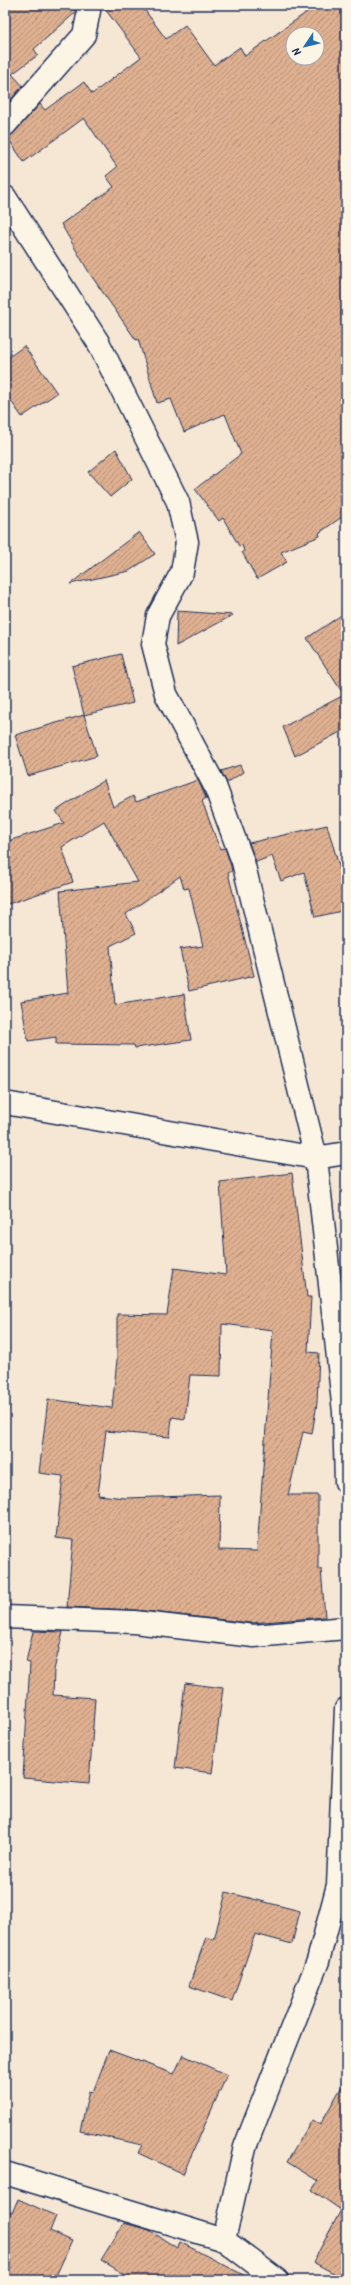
<svg xmlns="http://www.w3.org/2000/svg" width="351" height="2285" font-family="Kalam,sans-serif">
	<defs>
		<pattern id="building-hatch" width="6" height="6" patternUnits="userSpaceOnUse"><rect width="6" height="6" fill="#dfb090"/><path d="M-1 1l2-2M0 6l6-6M5 7l2-2" fill="none" stroke="#b49079"/></pattern>
	</defs>
	<rect width="100%" height="100%" fill="#f6e7d4"/>
	<filter id="ink" filterUnits="userSpaceOnUse"><feTurbulence type="fractalNoise" baseFrequency=".025" numOctaves="2"/><feDisplacementMap in="SourceGraphic" scale="8" xChannelSelector="R" yChannelSelector="G"/><feConvolveMatrix kernelMatrix="1 2 1 2 8 2 1 2 1" color-interpolation-filters="sRGB"/></filter>
	<g filter="url(#ink)">
		<path fill="url(#building-hatch)" stroke="#1b2f5e" fill-rule="evenodd" d="M5 5H74L76 12 34 49 38 55 12 74 23 86 5 106Z
			M102 5H141L166 39 185 25 214 65 240 47 245 56 317 5H346V514L319 533 320 536 281 552 287 562 257 579 242 552 244 551 242 545 239 546 223 518 219 521 195 489 241 454 225 414 184 432 171 399 157 403 138 339 136 340 90 274 61 224 114 187 106 176 117 167 84 118 24 162 7 137 14 133 40 104 45 110 84 82 92 94 141 57ZM293 34H317V58H293Z
			M24 346 57 393 22 417 5 392V360Z
			M116 449 132 479 110 497 88 472Z
			M139 532 155 554 129 571 70 584Z
			M177 611 233 615 176 646Z
			M346 612V729L295 756 283 727 344 695 307 638Z
			M121 654 133 703 84 715 97 756 28 776 15 735 84 715 72 666Z
			M240 765 243 772 227 783 221 771Z
			M104 780 113 807 133 796 136 802 198 780 206 798 202 801 220 849 225 848 231 866 232 871 228 873 254 976 189 991 180 949 203 946 189 888 184 889 180 876 126 914 136 933 110 946 115 1005 184 994 191 1040 135 1048 134 1045 56 1044V1037L28 1041 21 1001 68 993 60 891 138 882 104 821 62 847 73 882 5 905V842L64 823 56 811Z
			M327 825 346 890V910L315 917 304 872 281 881 272 856 256 862 249 843Z
			M292 1173 307 1297H311L308 1352 319 1353 317 1403 312 1434 303 1432 288 1495H318V1569H321L325 1617 251 1623 135 1610 67 1607 73 1540 56 1538 63 1476 39 1473 48 1399 112 1408 117 1360V1314L167 1315 174 1268 226 1275 220 1182ZM222 1324 273 1330 257 1551 219 1550 220 1495 125 1498 98 1495 106 1431 170 1437 172 1417 185 1419 190 1375 221 1376Z
			M33 1631 63 1632 54 1670 53 1695 95 1698 89 1784 23 1778 30 1663 26 1662Z
			M185 1683 223 1688 212 1773 175 1768Z
			M226 1892 300 1911 292 1944 255 1934 232 2001 189 1986 206 1937 214 1940Z
			M109 2050 174 2074 183 2055 227 2075 183 2174 138 2153 142 2145 80 2131 89 2091 93 2092Z
			M346 2079V2280L313 2262 341 2210 312 2190 318 2181 287 2162 312 2120 320 2125Z
			M18 2199 56 2216 50 2231 72 2241 54 2280H5V2210L12 2213Z
			M124 2223 149 2230 177 2248 180 2242 253 2280H134L101 2260Z"/>
		<g fill="none" stroke-linecap="round" stroke-linejoin="round">
			<g stroke="#1b2f5e" stroke-width="25">
				<path id="street" d="M5 125 84 35 89 11 86 5
					M5 197 98 342 178 502 187 542 182 572 158 616 153 644 166 694 215 786 243 862 316 1158 344 1412 346 1482
					M5 1103 316 1158 346 1153
					M5 1617 134 1622 254 1636 346 1628
					M5 2173 224 2240 277 2280
					M224 2240 245 2147 318 1961 338 1885 346 1709"/>
			</g>
			<use href="#street" stroke="#fcf5e5" stroke-width="22"/>
		</g>
	</g>
	<rect width="351" height="2285" fill="none" stroke="#fcf5e5" stroke-width="20"/>
	<rect x="10" y="10" width="331" height="2265" fill="none" stroke="#1b2f5e" stroke-width="1.5" filter="url(#ink)"/>
	<g transform="translate(305 46) rotate(235)"><circle r="19" fill="#fcf5e5" stroke="#a2a6af"/>
	<path d="M0-3L7 15L0 10L-7 15Z" fill="#1f6fb2"/>
	<text y="-6" font-size="11" font-weight="bold" text-anchor="middle" fill="#1b2f5e">N</text>
	</g>
</svg>
